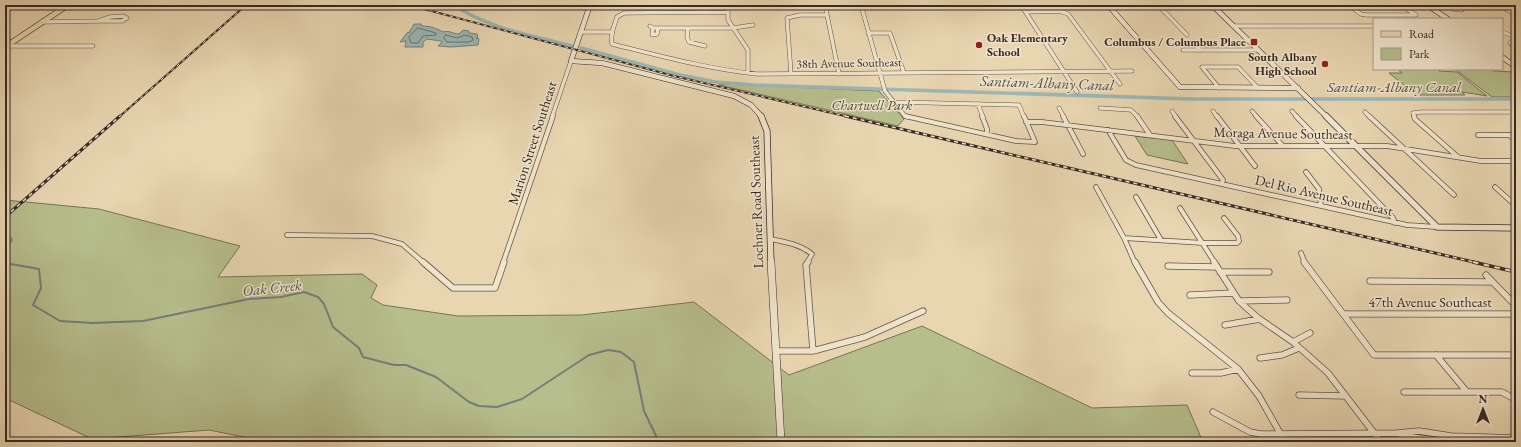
<svg xmlns="http://www.w3.org/2000/svg" width="1521" height="447" font-family="'EB Garamond',serif">
	<rect width="100%" height="100%" fill="#e8d6b1"/>
	<filter id="stains"><feTurbulence type="fractalNoise" baseFrequency=".005" numOctaves="4"/><feColorMatrix values="0 0 0 0 .2 0 0 0 0 .09 0 0 0 0 .02 0 0 0 .5 -.17"/></filter>
	<radialGradient id="worn" r=".72"><stop offset=".6" stop-color="#630" stop-opacity="0"/><stop offset="1" stop-color="#630" stop-opacity=".3"/></radialGradient>
	<path fill="#b6be8c" stroke="#767458" d="M1397 69H1439V71L1457 72 1487 96 1462 92 1465 95H1420L1415 94 1389 73H1402Z
		M1455 69H1491L1494 71 1515 72 1516 97H1492Z
		M726 84 879 91 904 119 898 126 719 85Z
		M1135 136 1172 140 1188 164 1147 155Z
		M5 200 99 209 240 246 218 277 362 274 377 285 371 298 383 305 458 316 582 315 694 302 789 375 922 326 1092 408 1187 405 1203 442H269L209 430 92 439 5 398Z"/>
	<path fill="#9bb7b6" stroke="#737f7c" d="M415 24H421L422 26C430 26 436 28 443 32 450 30 453 34 459 34L463 30 469 31V33L477 34 478 37 476 38 479 39 478 45 451 47 438 46 442 42 441 41 427 39 423 42V47H405L406 41 400 42 407 33 410 32V30L413 27V25Z"/>
	<g fill="none" stroke-linecap="round" stroke-linejoin="round">
		<path stroke="#69706d" stroke-width="1" d="M418 28 436 33V35L423 36 418 43H411L409 37Z
			M446 35 457 38 465 35 472 37 473 40 469 42H447L444 38Z"/>
		<path stroke="#737f7c" stroke-width="1.5" d="M5 229 12 240 5 249"/>
		<path stroke="#737f7c" stroke-width="2" d="M5 263 39 269 41 288 33 305 60 321 92 323 143 321 249 299 281 297 304 292 318 297 324 304 333 327 359 348 363 357 394 365H406L436 377 469 402 479 406 497 407 522 399 589 355 608 350 621 352 634 362 644 411 659 442"/>
		<path stroke="#9bb7b6" stroke-width="3.5" d="M454 5C489 29 531 35 572 46
			M581 48 680 75 715 82 754 85 1192 99H1516"/>
		<g stroke="#635547" stroke-width="4.5">
			<path id="street-far2" d="M728 5V20L748 50V73
				M825 5 839 74
				M861 5 885 91 905 116 908 117
				M1021 5 1077 92
				M1158 5 1187 35
				M1348 5 1361 14 1366 15H1416L1404 7
				M1456 5 1462 10 1453 9Z
				M1497 5 1516 14
				M727 12 624 13 617 17C614 26 610 35 612 44 660 56 708 69 757 74L1132 71
				M1026 12 1060 11 1068 14 1120 84
				M123 16 127 18 122 21H98L110 17Z
				M42 22 98 21
				M650 26 653 28 652 35 657 34 658 28
				M1233 26H1374
				M653 28H733L753 25
				M688 28 687 37 689 42 705 46
				M580 32H612
				M1502 32 1516 37
				M868 33H890L904 73
				M1516 37 1510 43 1516 48
				M1193 42 1200 50
				M7 46H93
				M1183 50H1259
				M791 74 787 18 800 15H827
				M1219 88 1202 67H1238L1258 88
				M894 102 1019 105 1024 117
				M978 104 983 117
				M1059 108 1064 117
				M1100 108 1131 110 1138 117
				M1172 111 1176 117
				M1213 111 1217 117
				M1252 111 1257 117
				M1292 111 1297 117
				M1365 112 1370 117
				M552 117 571 61
				M1414 117 1413 113 1422 112H1516"/>
		</g>
		<g stroke="#635547" stroke-width="5.5">
			<path id="street-far1" d="M905 116 1016 141 1035 142 1024 116
				M982 116 987 129V134
				M1063 116 1083 154
				M1137 116 1150 135
				M1175 116 1223 180 1222 184
				M1217 116 1255 166
				M1256 116 1283 146
				M1296 116 1393 218 1395 223
				M1369 116 1454 195
				M1414 116 1415 119 1458 157
				M1026 122H1042L1235 146H1387L1481 161H1516
				M1108 130 1126 160 1136 165 1407 225 1437 227
				M1478 135H1516
				M1509 135 1516 141
				M1306 172 1319 189 1321 206
				M1096 187 1124 238 1135 263
				M1495 187 1516 206
				M1136 197 1161 240
				M1180 208 1215 263
				M287 235 372 236 402 244 424 263
				M1124 238 1203 243H1237L1239 241 1238 236 1224 218
				M770 239C785 242 799 244 812 254L807 263
				M1301 253 1305 263
				M503 263 553 116"/>
		</g>
		<g stroke="#635547" stroke-width="7">
			<path id="street" d="M423 262 453 288H495L504 262
				M1135 262 1158 302 1168 313 1238 369 1259 396 1285 442
				M1214 262 1239 301 1258 318 1293 342 1328 373 1381 442
				M1304 262 1374 355H1516
				M1168 266 1217 267
				M1220 272H1269
				M1486 275 1516 306
				M1370 281 1492 282
				M1190 295 1233 293
				M1239 301 1287 300
				M1344 314H1516
				M1225 325 1260 319
				M1293 342 1310 333
				M776 351H813L806 265 808 262
				M813 351 865 337 923 311
				M1436 355 1467 392
				M1260 358 1282 355 1299 348
				M1192 373H1221L1238 369
				M1404 392H1502L1511 397
				M1299 395 1346 396
				M1213 412 1250 432 1261 434 1397 433 1419 431 1451 436 1516 438
				M1397 433 1411 437 1452 442"/>
		</g>
		<g stroke="#372a24" stroke-width="5.5">
			<path id="secondary-far2" d="M590 5 571 61 602 63 734 96 751 105 762 117
				M1108 5 1180 87 1298 88
				M1212 5 1327 117
				M1427 5 1448 19
				M1502 57 1516 67"/>
		</g>
		<g stroke="#372a24" stroke-width="7">
			<path id="secondary-far1" d="M761 116 767 131 771 263
				M1326 116 1437 227 1516 228"/>
		</g>
		<g stroke="#372a24" stroke-width="8">
			<path id="secondary" d="M771 262 781 442"/>
		</g>
		<g stroke="#372a24" stroke-width="6">
			<path id="primary" d="M5 47 68 5"/>
		</g>
		<use href="#street-far2" stroke="#f0e4cc" stroke-width="3.5"/>
		<use href="#street-far1" stroke="#f0e4cc" stroke-width="4"/>
		<use href="#street" stroke="#f0e4cc" stroke-width="5.5"/>
		<use href="#secondary-far2" stroke="#f0e4cc" stroke-width="4.5"/>
		<use href="#secondary-far1" stroke="#f0e4cc" stroke-width="5.5"/>
		<use href="#secondary" stroke="#f0e4cc" stroke-width="7"/>
		<use href="#primary" stroke="#e8d6b1" stroke-width="5"/>
		<g stroke="#372a24" stroke-width="2">
			<path id="rail-far2" d="M409 5 674 76 849 117
				M119 117 246 5"/>
		</g>
		<g stroke="#372a24" stroke-width="3">
			<path id="rail-far1" d="M845 116 1478 263
				M5 217 120 116"/>
		</g>
		<g stroke="#372a24" stroke-width="3.5">
			<path id="rail" d="M1473 262 1516 272"/>
		</g>
		<use href="#rail-far2" stroke="#f0e4cc" stroke-width="1" stroke-dasharray="3.5" stroke-linecap="butt"/>
		<use href="#rail-far1" stroke="#f0e4cc" stroke-width="1.5" stroke-dasharray="4" stroke-linecap="butt"/>
		<use href="#rail" stroke="#f0e4cc" stroke-width="2" stroke-dasharray="5.5" stroke-linecap="butt"/>
	</g>
	<g fill="#8f2418" stroke="#f0e4cc" stroke-width="1.5">
		<rect x="1250" y="38" width="8" height="8" rx="2"/>
		<circle cx="979" cy="45" r="4"/>
		<circle cx="1325" cy="64" r="4"/>
	</g>
	<g text-anchor="middle" stroke-width="3" stroke-linejoin="round" paint-order="stroke">
		<g font-size="12" font-weight="bold" fill="#372a24" stroke="#f0e4cc" text-anchor="end">
			<text x="987" y="42" text-anchor="start">Oak Elementary<tspan x="987" dy="14">School</tspan></text>
			<text x="1246" y="46">Columbus / Columbus Place</text>
			<text x="1317" y="61">South Albany<tspan x="1317" dy="14">High School</tspan></text>
		</g>
		<g font-size="12" fill="#372a24" stroke="#f0e4cc">
			<text transform="translate(849 63) rotate(-1)" y="4">38th Avenue Southeast</text>
		</g>
		<g font-size="14" font-style="italic" fill="#504839" stroke="#f0e4cc">
			<text x="872" y="110">Chartwell Park</text>
		</g>
		<g font-size="14" fill="#372a24" stroke="#f0e4cc">
			<text transform="translate(1283 133) rotate(1)" y="5">Moraga Avenue Southeast</text>
			<text transform="translate(532 143) rotate(-72)" y="5">Marion Street Southeast</text>
			<text transform="translate(1324 195) rotate(13)" y="5">Del Rio Avenue Southeast</text>
			<text transform="translate(756 202) rotate(-92)" y="5">Lochner Road Southeast</text>
			<text x="1430" y="307">47th Avenue Southeast</text>
		</g>
		<g font-size="15" font-style="italic" fill="#504d48" stroke="#f0e4cc">
			<text transform="translate(1047 83) rotate(2)" y="5">Santiam-Albany Canal</text>
			<text x="1394" y="92">Santiam-Albany Canal</text>
			<text transform="translate(272 288) rotate(-6)" y="5">Oak Creek</text>
		</g>
	</g>
	<rect width="1521" height="447" fill="none" stroke="#e8d6b1" stroke-width="20"/>
	<rect x="6" y="6" width="1509" height="435" fill="none" stroke="#372a24" stroke-width="2"/>
	<rect x="10" y="10" width="1501" height="427" fill="none" stroke="#372a24"/>
	<rect x="1373" y="18" width="130" height="52" fill="#f0e4cc" stroke="#a69a89"/>
	<rect x="1381" y="31" width="20" height="6" fill="#e8d6b1" stroke="#a69a89"/>
	<text x="1409" y="38" font-size="12" fill="#372a24">Road</text>
	<rect x="1381" y="48" width="20" height="12" fill="#b6be8c" stroke="#a69a89"/>
	<text x="1409" y="58" font-size="12" fill="#372a24">Park</text>
	<g transform="translate(1483 409)" stroke="#f0e4cc" stroke-width="3" paint-order="stroke">
	<path d="M0-3L7 15L0 10L-7 15Z" fill="#372a24"/>
	<text y="-6" font-size="11" font-weight="bold" text-anchor="middle" fill="#372a24">N</text>
	</g>
	<rect width="100%" height="100%" filter="url(#stains)"/>
	<rect width="100%" height="100%" fill="url(#worn)"/>
</svg>
